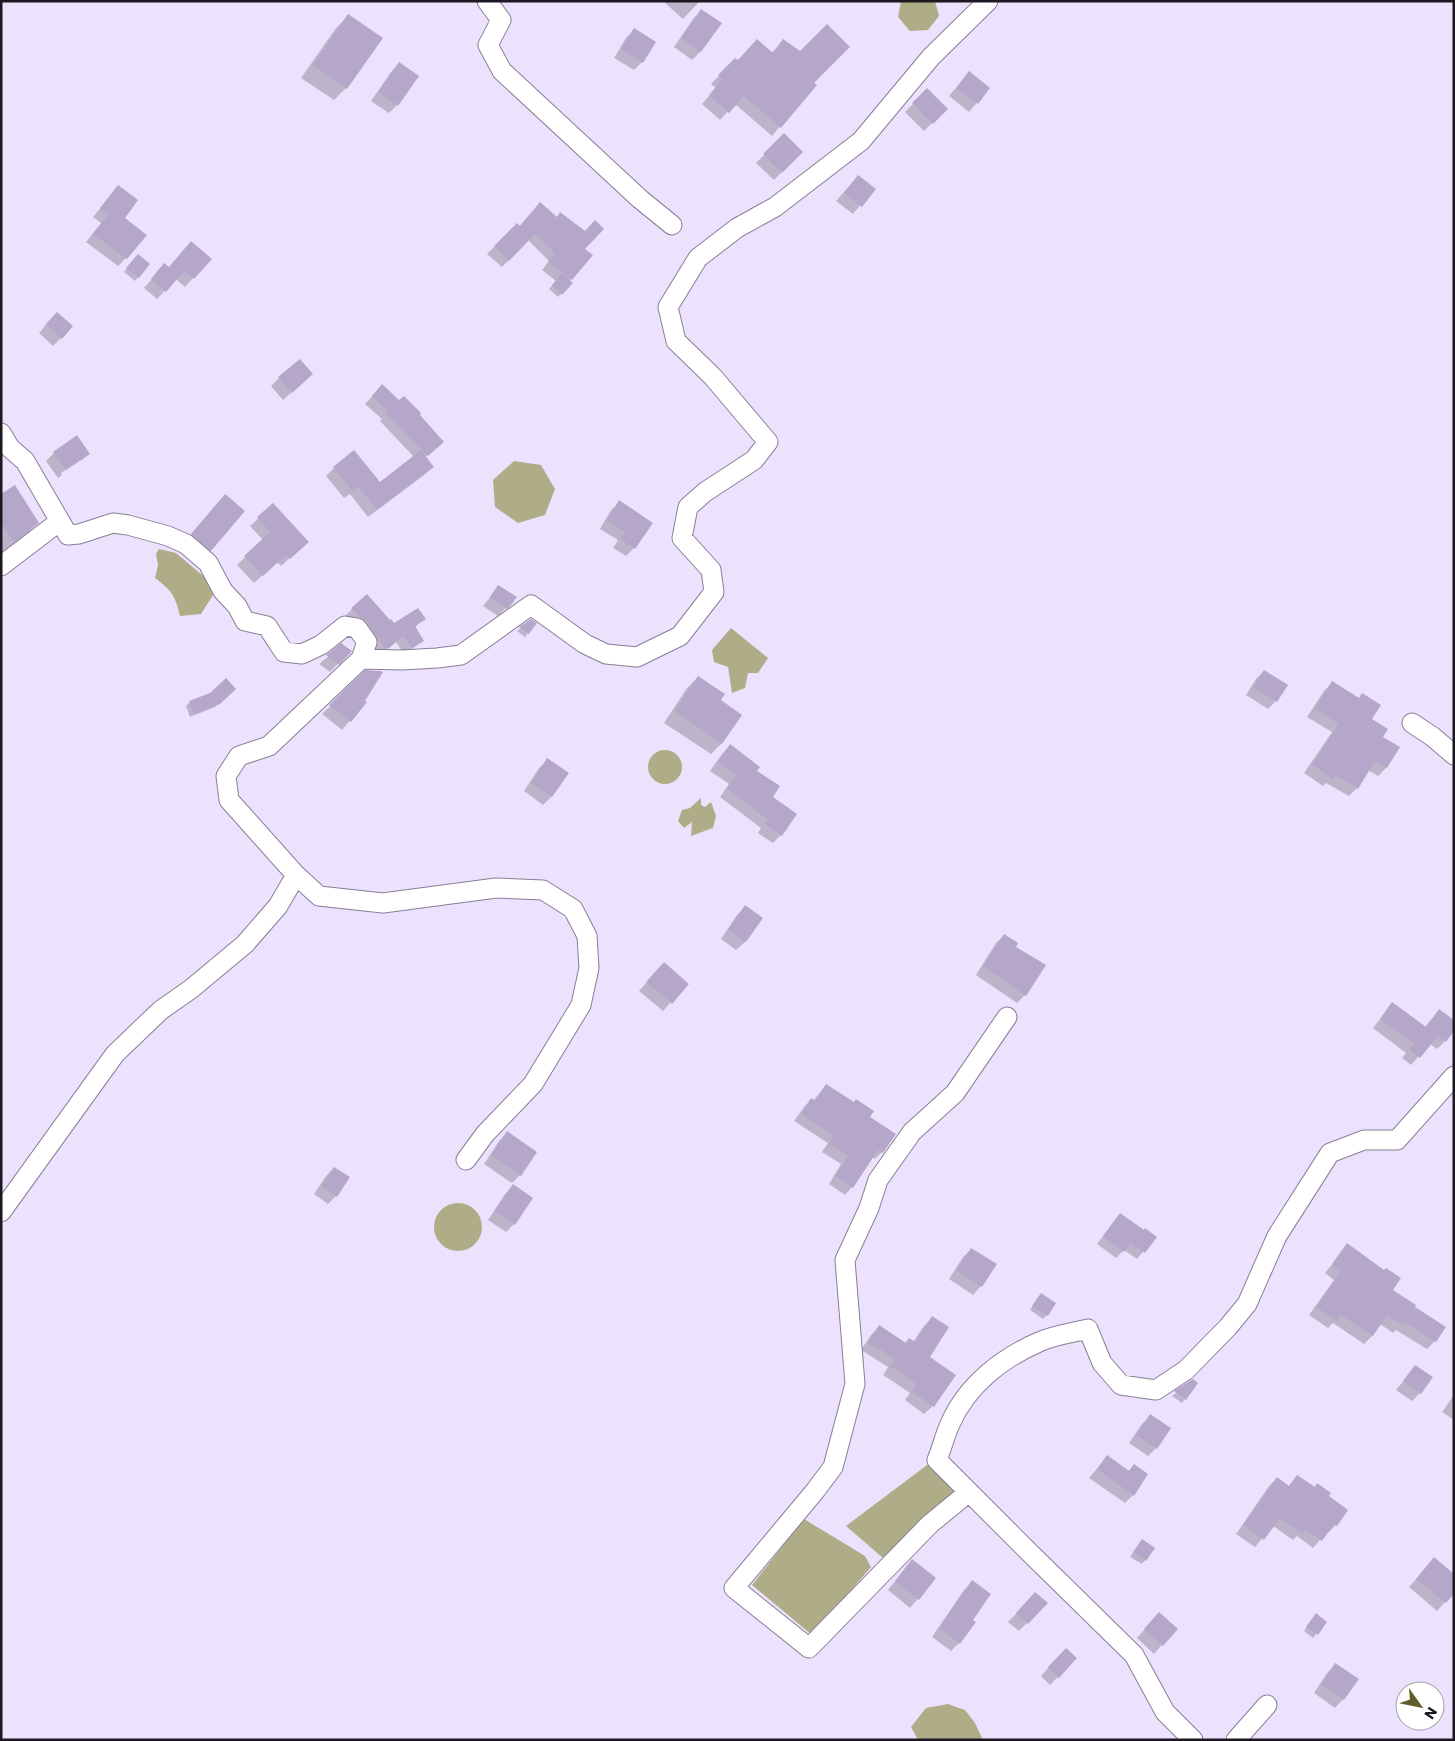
<svg xmlns="http://www.w3.org/2000/svg" width="1455" height="1741" font-family="Poppins,sans-serif">
	<rect width="100%" height="100%" fill="#ede2fd"/>
	<path fill="#afad88" d="M901 1H935L939 16 928 30 910 31 898 17Z
		M514 461 541 465 555 489 545 515 518 523 495 507 493 480Z
		M159 549 176 553 208 580 213 595 201 614 180 616C175 595 172 591 155 578L158 565 156 554Z
		M731 628 768 658 758 673H748L745 688 732 693 728 667 714 662 712 650Z
		M648 767a17 17 0 1 1 34 0a17 17 0 1 1-34 0Z
		M701 798V805L705 807 711 802 716 816 713 828 691 836 692 822 684 828 678 821 682 810 690 808Z
		M434 1227a24 24 0 1 1 48 0a24 24 0 1 1-48 0Z
		M931 1462 958 1489 883 1558 846 1526Z
		M804 1519 865 1556 871 1567 812 1635 752 1585Z
		M948 1704 965 1710 975 1723 982 1738 981 1740H918L911 1727 926 1708Z"/>
	<path fill="#0003" d="M666 1H700L683 19 665 3Z
		M701 11 720 23 700 52 692 60 674 47 693 19Z
		M348 16 346 88 334 100 301 78 336 28Z
		M634 30 642 62 634 70 614 58 626 38Z
		M783 40 815 85 772 136 735 104 720 120 702 104 716 88 711 84 735 59 737 62 771 54Z
		M399 64 417 76 397 105 389 113 371 101 391 72Z
		M969 73 989 88 969 112 949 96Z
		M927 90 946 109 924 131 905 112Z
		M784 135 801 152 774 180 756 163Z
		M858 176 874 189 853 214 836 201Z
		M118 187 123 218 126 258 118 266 86 242 101 223 93 217Z
		M533 211 556 218 560 214 584 249 591 256 569 281 571 283 558 297 549 289 556 281 542 270 549 261 528 240 502 267 487 254 517 224 519 227Z
		M134 259 149 264 135 281 124 272Z
		M210 259 185 287 176 279 157 299 144 288 164 265 168 268Z
		M49 321 61 338 53 346 39 333Z
		M279 378 303 382 283 400 271 386Z
		M375 393 399 402 418 415 435 449 425 457 433 467 424 475 368 517 350 494 344 498 326 476 334 468 380 484 414 457 380 421 382 419 365 404Z
		M54 453 88 454 81 461V459L61 473 62 475 58 478 46 461Z
		M1 495 37 523 25 536 1 553Z
		M225 495 210 550 202 558 184 543Z
		M620 502 634 548 626 556 613 548 618 540 600 529 611 510Z
		M273 505 299 550 281 566 277 562 254 583 237 565 263 540 250 526Z
		M499 586 510 604 498 616 483 606Z
		M352 609 394 624 424 619 414 628 422 640 415 647 404 654 396 642 380 655H378L359 628 345 616Z
		M531 620 528 633 525 637 517 631Z
		M342 645 350 651 330 672 319 664Z
		M1264 671 1276 701 1268 709 1246 695 1256 679Z
		M366 672 363 701 365 703 342 730 322 714Z
		M698 677 720 701 722 743 711 754 664 723 687 688Z
		M1332 683 1371 720 1382 737 1398 747 1386 768 1378 776 1368 770 1357 788 1349 796 1326 783 1323 786 1304 773 1332 732 1307 717 1324 691Z
		M234 689 215 707 190 717 186 706 190 702Z
		M730 746 755 771 771 797 781 835 773 843 758 833 761 828 720 797 729 784 710 771 722 754Z
		M548 760 567 773 551 797 543 805 524 791 539 768Z
		M745 907 761 918 745 942 736 950 721 939 737 915Z
		M1004 935 1015 947 1025 995 1017 1003 976 975 996 943Z
		M656 972 687 984 663 1011 639 991Z
		M1392 1004 1424 1028 1439 1011 1445 1041 1437 1049 1430 1044 1411 1065 1402 1058 1406 1053 1373 1028Z
		M826 1085 868 1117 882 1152 875 1159 872 1157 852 1187 845 1195 829 1184 841 1164 822 1152 828 1143 794 1121 804 1107 811 1100 813 1101Z
		M507 1133 520 1175 512 1183 484 1164 499 1141Z
		M334 1168 336 1196 328 1204 314 1194 326 1176Z
		M513 1186 514 1224 506 1232 488 1220 505 1194Z
		M1120 1214 1143 1231 1155 1237 1137 1259 1124 1250 1116 1258 1097 1244Z
		M1348 1245 1391 1290 1413 1308 1435 1341 1427 1349 1396 1330 1393 1333 1380 1324 1372 1336 1364 1344 1333 1323 1328 1328 1309 1315 1334 1280 1325 1273Z
		M972 1249 981 1286 973 1295 949 1279 963 1257Z
		M1037 1299 1047 1315 1043 1319 1030 1310Z
		M932 1318 928 1357 954 1375 933 1406 924 1414 905 1400 910 1393 883 1375 888 1367 861 1350 871 1335 879 1327 905 1343 909 1339 913 1342 924 1326Z
		M1415 1367 1420 1393 1412 1401 1396 1390Z
		M1193 1381 1185 1399 1182 1403 1172 1396Z
		M1454 1395V1420L1442 1412Z
		M1150 1416 1156 1448 1148 1456 1129 1443 1142 1424Z
		M1107 1457 1128 1471 1134 1466 1133 1495 1125 1503 1089 1478Z
		M1298 1476 1314 1488 1317 1484 1327 1497 1336 1525 1328 1533 1327 1532 1313 1548 1297 1536 1293 1540 1273 1526 1255 1547 1236 1534 1269 1486 1277 1478 1288 1487Z
		M1142 1540 1145 1560 1142 1564 1130 1557Z
		M1434 1559 1454 1592 1437 1611 1409 1587Z
		M912 1561 935 1579 910 1608 888 1590Z
		M972 1582V1620L959 1643 951 1651 932 1637 964 1590Z
		M1035 1594 1046 1603 1019 1631 1008 1622Z
		M1312 1619 1326 1622 1313 1638 1304 1631Z
		M1151 1622 1176 1629 1154 1654 1137 1638Z
		M1058 1657V1677L1050 1685 1041 1676Z
		M1335 1665 1343 1699 1335 1708 1314 1693 1327 1673Z"/>
	<path fill="#b5a7c9" d="M701 9 722 23 701 52 681 38Z
		M348 14 383 38 347 89 313 65Z
		M827 24 850 47 814 83 817 85 781 128 744 96 729 113 709 95 723 79 718 75 735 58 738 60 757 39 773 53 783 39 800 51Z
		M634 28 656 42 643 63 621 49Z
		M399 62 419 76 398 106 378 92Z
		M969 71 990 88 978 104 956 88Z
		M927 88 948 109 933 124 912 103Z
		M784 133 803 152 782 173 763 154Z
		M858 175 876 189 862 207 844 193Z
		M118 185 138 200 125 218 147 235 127 259 93 234 108 215 100 208Z
		M540 202 557 217 560 212 585 231 595 220 604 229 585 249 593 255 572 280 548 262 555 253 535 234 509 261 494 246 517 223 520 226Z
		M191 241 212 259 194 279 184 271 166 292 151 279 164 263 169 267Z
		M138 254 150 264 139 278 126 268Z
		M562 273 573 283 562 295 552 285Z
		M57 312 73 326 62 339 46 324Z
		M300 359 313 374 292 393 278 377Z
		M382 384 399 400 404 396 421 413 420 415 444 442 428 456 386 413 388 411 372 396Z
		M77 435 90 454 66 470 53 452Z
		M354 450 380 482 421 450 434 467 377 510 358 486 353 491 333 467Z
		M15 485 39 523 14 542 1 522V494Z
		M225 494 245 511 211 551 191 534Z
		M619 500 653 523 635 549 620 539 625 532 607 521Z
		M273 503 309 542 290 559 286 555 263 576 244 556 270 532 257 517Z
		M498 585 517 597 511 605 507 609 490 597Z
		M367 594 390 620 391 619 394 623 418 608 426 619 415 626 424 641 412 648 403 636 389 648H385L366 621 360 617 351 608Z
		M531 619 537 623 529 634 519 627Z
		M341 643 352 651 339 665 326 655Z
		M365 670 380 671 383 672 365 701 367 702 351 722 329 705Z
		M1264 670 1288 685 1277 702 1253 687Z
		M698 676 725 694 721 700 742 715 722 744 675 711Z
		M226 678 236 689 220 704 194 714 189 701 210 693Z
		M1332 681 1359 698 1362 693 1381 705 1372 719 1388 729 1383 737 1400 747 1387 768 1375 761 1358 789 1335 775 1332 779 1312 764 1339 724 1315 709Z
		M730 744 760 767 757 771 780 786 773 797 797 814 782 836 765 824 768 820 727 788 736 775 718 762Z
		M547 758 569 773 552 797 531 783Z
		M745 905 763 918 746 942 728 930Z
		M1004 934 1018 943 1016 947 1046 965 1026 996 983 966Z
		M664 962 689 984 672 1004 646 982Z
		M1392 1002 1426 1027 1439 1009 1454 1020V1031L1446 1042 1438 1036 1420 1058 1409 1049 1414 1044 1380 1019Z
		M826 1084 854 1102 856 1099 874 1111 870 1117 896 1134 883 1153 878 1150 853 1188 835 1176 848 1156 829 1144 834 1136 801 1114 811 1098 815 1101Z
		M507 1131 537 1152 521 1176 491 1155Z
		M334 1167 350 1177 337 1197 321 1186Z
		M513 1184 533 1198 515 1225 495 1211Z
		M1120 1213 1144 1230 1145 1228 1157 1237 1145 1253 1130 1243 1124 1252 1103 1236Z
		M1347 1243 1384 1270 1386 1268 1401 1278 1393 1290 1416 1305 1415 1307 1446 1327 1436 1342 1405 1322 1403 1325 1387 1315 1373 1336 1341 1315 1337 1321 1316 1307 1341 1271 1332 1264Z
		M971 1248 997 1264 982 1287 956 1270Z
		M1041 1293 1056 1303 1048 1316 1032 1306Z
		M932 1316 949 1327 930 1357 956 1375 934 1407 912 1392 917 1384 890 1366 895 1359 868 1342 879 1325 906 1343 909 1338 915 1342Z
		M1415 1365 1433 1377 1421 1394 1403 1381Z
		M1193 1379 1198 1383 1186 1400 1174 1391Z
		M1150 1414 1171 1428 1157 1449 1136 1435Z
		M1107 1455 1129 1471 1134 1464 1148 1474 1134 1496 1097 1469Z
		M1297 1475 1315 1487 1317 1483 1331 1493 1329 1496 1348 1510 1337 1526 1334 1524 1322 1541 1305 1529 1302 1533 1280 1518 1264 1540 1243 1525 1277 1477 1289 1486Z
		M1142 1539 1155 1548 1146 1561 1133 1552Z
		M1434 1557 1454 1574V1594L1446 1603 1416 1579Z
		M912 1559 936 1578 919 1600 895 1581Z
		M972 1580 991 1594 973 1620 976 1622 960 1644 939 1628Z
		M1035 1592 1048 1603 1028 1624 1016 1613Z
		M1159 1612 1178 1629 1163 1646 1144 1629Z
		M1316 1613 1327 1622 1318 1635 1306 1627Z
		M1066 1648 1077 1658 1059 1678 1048 1667Z
		M1335 1663 1359 1679 1344 1700 1321 1685Z"/>
	<g fill="none" stroke-linecap="round" stroke-linejoin="round">
		<g stroke="#887e96" stroke-width="21">
			<path id="street" d="M487 1 501 20 488 45 502 71 640 199 672 225
				M1 433 10 448 25 461 68 535 79 534 113 523 128 525 168 536 186 544 208 563 223 591 237 606 245 621 267 626 284 652 302 654 321 645 345 626 357 628 367 642 361 659
				M1 566 60 521
				M1412 723 1433 737 1454 755
				M296 875 319 896 383 903 496 888 543 890 573 909 587 936 589 968 581 1005 533 1084 485 1134 466 1160
				M1 1212 115 1054 161 1010 191 989 245 944 278 906 296 875 229 800 226 776 239 756 269 746 361 659 402 660 437 658 461 655 531 605 585 644 606 654 637 657 680 636 714 592 711 570 682 538 688 507 705 492 754 460 768 442 713 377 676 341 668 307 698 258 737 228 775 207 861 141 931 57 988 1
				M969 1492 930 1524 809 1648 734 1588 815 1491 833 1467 855 1384 845 1260 869 1208 878 1180 912 1132 955 1093 1007 1017
				M1193 1740 1165 1712 1134 1655 1031 1554 937 1460C942 1448 945 1435 950 1424 967 1385 1002 1358 1039 1342 1054 1335 1072 1333 1088 1329L1102 1363 1121 1385 1156 1390 1186 1370 1228 1327 1247 1304 1277 1236 1330 1153 1364 1140H1397L1454 1076
				M1236 1740 1267 1705"/>
		</g>
		<use href="#street" stroke="#fff" stroke-width="19"/>
	</g>
	<rect width="1455" height="1741" fill="none" stroke="#1c1821" stroke-width="5"/>
	<g transform="translate(1420 1706) rotate(123)"><circle r="24" fill="#ffffff" stroke="#a4a3a6"/>
	<path d="M0-4L9 19L0 12L-9 19Z" fill="#625e2b"/>
	<text y="-8" font-size="14" font-weight="bold" text-anchor="middle" fill="#1c1821">N</text>
	</g>
</svg>
